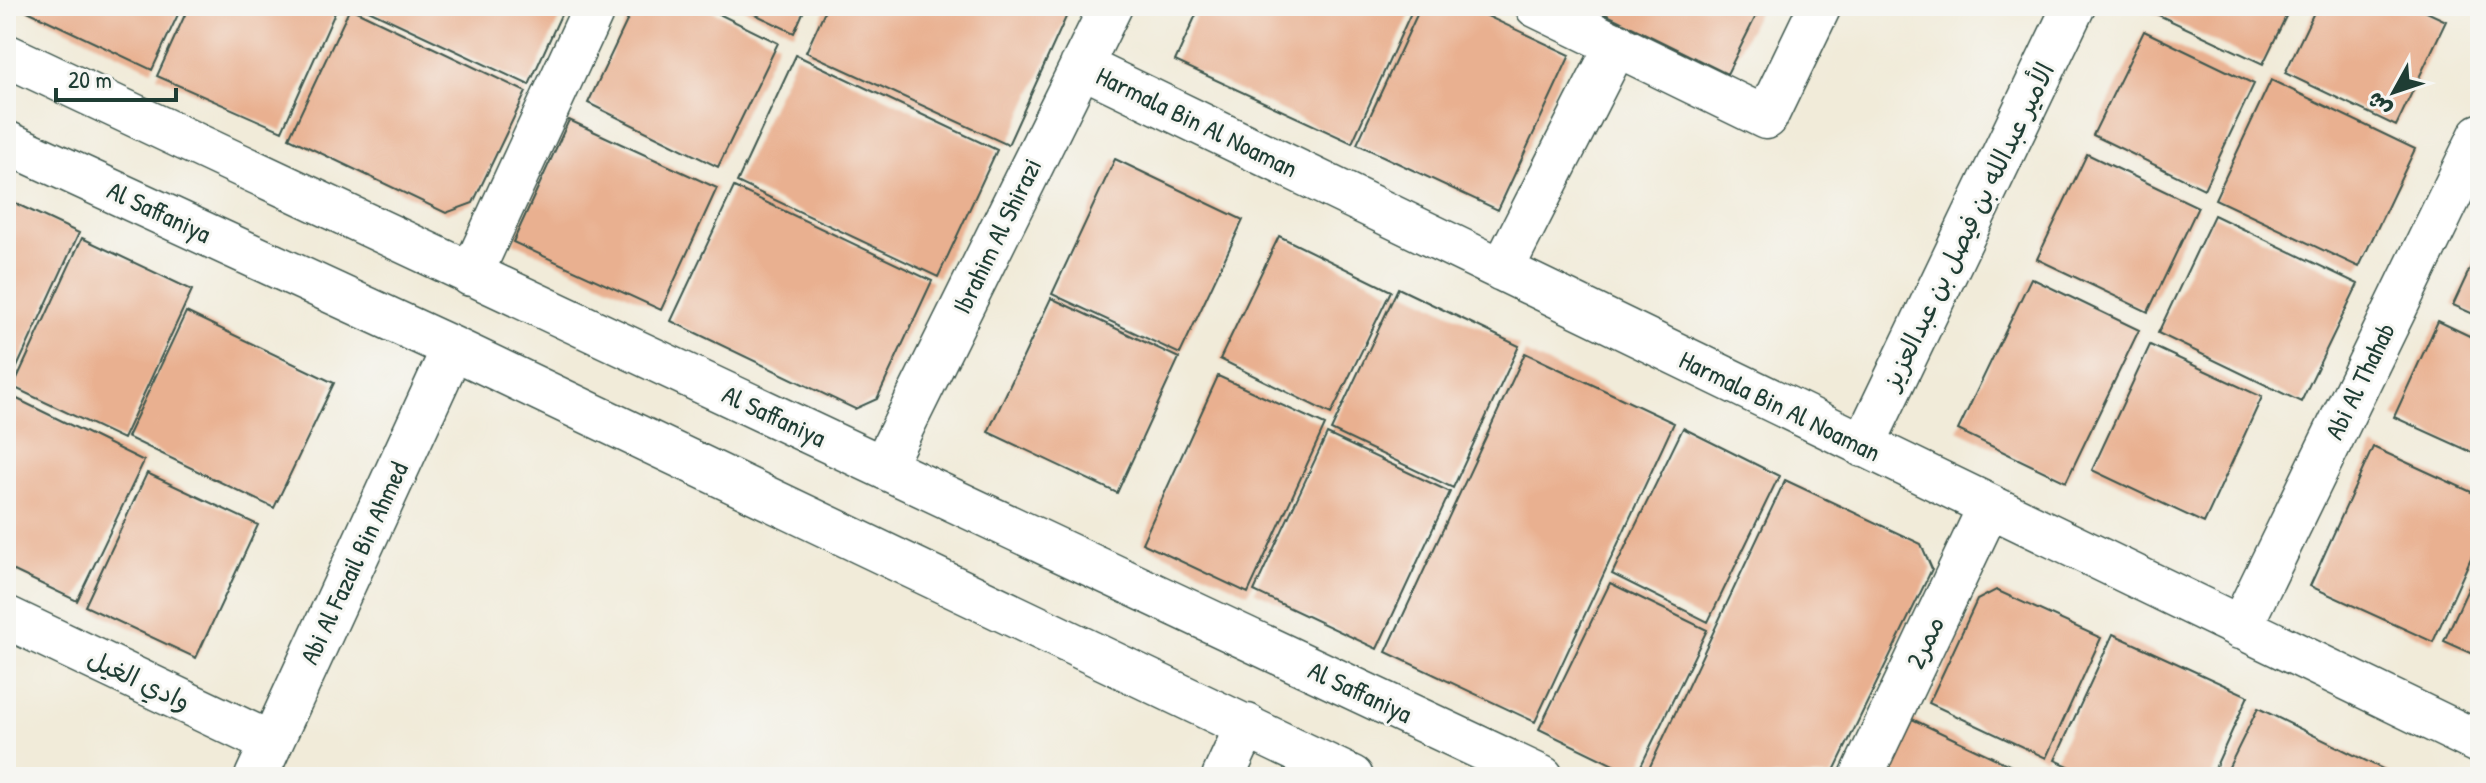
<svg xmlns="http://www.w3.org/2000/svg" width="2486" height="783" font-family="'Patrick Hand','Playpen Sans Arabic',sans-serif">
	<rect width="100%" height="100%" fill="#f6f6f2"/>
	<filter id="ink" filterUnits="userSpaceOnUse"><feTurbulence type="fractalNoise" baseFrequency=".0125" numOctaves="2"/><feDisplacementMap in="SourceGraphic" scale="16" xChannelSelector="R" yChannelSelector="G"/><feConvolveMatrix kernelMatrix="1 2 1 2 8 2 1 2 1" color-interpolation-filters="sRGB"/></filter>
	<filter id="wash" filterUnits="userSpaceOnUse"><feTurbulence type="fractalNoise" baseFrequency=".006" numOctaves="4" result="noise"/><feDisplacementMap in="SourceGraphic" scale="32" xChannelSelector="R" yChannelSelector="G"/><feGaussianBlur stdDeviation="1.8" result="paint"/><feColorMatrix in="noise" values="0 0 0 0 0 0 0 0 0 0 0 0 0 0 0 0 0 1.4 0 .05"/><feComposite in="paint" operator="in"/></filter>
	<g filter="url(#wash)">
		<rect width="100%" height="100%" fill="#f1ebd9"/>
		<g id="blocks">
			<path fill="#e9b090" d="M17 6H182L152 70Z
				M189 6H338L282 131 157 76Z
				M360 6H565L529 85Z
				M634 6H703L778 43 718 167 588 103Z
				M738 6H806L794 33Z
				M827 6H1047L1067 15 1008 145 806 52Z
				M1200 6H1414L1352 143 1175 61Z
				M1421 6H1466L1570 55 1498 210 1357 144Z
				M1589 6H1761L1727 74Z
				M2155 6H2291L2263 64 2152 12Z
				M2317 6H2414L2446 21 2396 126 2285 73Z
				M350 8 526 92 473 203 446 213 289 138Z
				M2144 31 2254 84 2204 189 2093 135Z
				M796 55 997 150 938 277 737 182Z
				M2271 80 2415 149 2359 267 2215 199Z
				M569 120 717 188 661 310 513 242Z
				M2087 154 2198 207 2148 312 2037 259Z
				M1115 159 1243 220 1180 354 1052 294Z
				M734 187 932 281 877 399 855 409 671 321Z
				M6 199 79 233 6 391Z
				M2214 215 2358 284 2301 402 2158 333Z
				M1279 236 1391 291 1331 414 1220 359Z
				M82 238 192 290 123 439 13 387Z
				M2480 247V317L2453 305Z
				M2031 278 2139 330 2066 482 1958 430Z
				M1398 288 1519 346 1453 488 1331 430Z
				M1051 298 1179 358 1117 493 988 432Z
				M186 312 334 383 274 508 127 437Z
				M2438 321 2480 341V456L2394 417Z
				M2150 345 2262 397 2204 523 2092 470Z
				M1525 353 1674 423 1535 722 1386 652Z
				M1218 376 1325 425 1248 593 1142 543Z
				M9 395 144 461 77 601 6 567V401Z
				M1683 428 1779 476 1708 622 1612 574Z
				M1327 434 1450 492 1377 649 1254 591Z
				M2373 447 2480 496V538L2433 642 2310 586Z
				M147 473 258 525 196 658 85 606Z
				M1785 480 1921 544 1932 569 1831 777H1645Z
				M2480 563V657L2444 641Z
				M1610 583 1707 630 1636 776 1539 729Z
				M1996 590 2101 638 2046 758 1929 703 1977 600Z
				M2113 634 2248 696 2211 777H2093L2055 760Z
				M2258 708 2399 777H2224Z
				M1912 719 2024 772 2021 777H1884Z"/>
		</g>
	</g>
	<g filter="url(#ink)">
		<use href="#blocks" fill-opacity="0" stroke="#3e574d" stroke-width="2"/>
		<g fill="none" stroke-linecap="round" stroke-linejoin="round">
			<g stroke="#3e574d" stroke-width="45">
				<path id="minor" d="M1536 6 1766 118 1820 6
					M6 55 1542 777
					M1081 66 2480 743
					M6 142 453 348 1352 777
					M1502 270 1617 44
					M471 275 595 6
					M1863 446 2074 6
					M883 467 1111 6
					M6 617 271 743
					M2240 628 2480 135
					M256 777 453 348
					M1223 777 1247 725
					M1861 777 1989 507"/>
			</g>
			<use href="#minor" stroke="#fff" stroke-width="42"/>
		</g>
	</g>
	<g text-anchor="middle" stroke-width="6" stroke-linejoin="round" paint-order="stroke">
		<g font-size="26" fill="#1f3d34" stroke="#f6f6f2">
			<text transform="translate(1197 122) rotate(26)" y="9">Harmala Bin Al Noaman</text>
			<text transform="translate(159 212) rotate(25)" y="9">Al Saffaniya</text>
			<text transform="translate(1968 226) rotate(-64)" y="9">الأمير عبدالله بن فيصل بن عبدالعزيز</text>
			<text transform="translate(997 236) rotate(-64)" y="9">Ibrahim Al Shirazi</text>
			<text transform="translate(2360 381) rotate(-64)" y="9">Abi Al Thahab</text>
			<text transform="translate(1780 406) rotate(26)" y="9">Harmala Bin Al Noaman</text>
			<text transform="translate(774 416) rotate(25)" y="9">Al Saffaniya</text>
			<text transform="translate(354 563) rotate(-65)" y="9">Abi Al Fazail Bin Ahmed</text>
			<text transform="translate(1925 642) rotate(-65)" y="9">ممر2</text>
			<text transform="translate(139 680) rotate(25)" y="9">وادي الغيل</text>
			<text transform="translate(1360 692) rotate(25)" y="9">Al Saffaniya</text>
		</g>
	</g>
	<rect width="2486" height="783" fill="none" stroke="#f6f6f2" stroke-width="32"/>
	<g transform="translate(2394 92) rotate(230)" stroke="#f6f6f2" stroke-width="6" paint-order="stroke">
	<path d="M0-6L14 30L0 20L-14 30Z" fill="#1f3d34"/>
	<text y="-12" font-size="22" font-weight="bold" text-anchor="middle" fill="#1f3d34">ش</text>
	</g>
	<path d="M56 88v12h120v-12" fill="none" stroke="#1f3d34" stroke-width="4"/>
	<text x="68" y="88" font-size="24" fill="#1f3d34" stroke="#f6f6f2" stroke-width="6" paint-order="stroke">20 m</text>
</svg>
